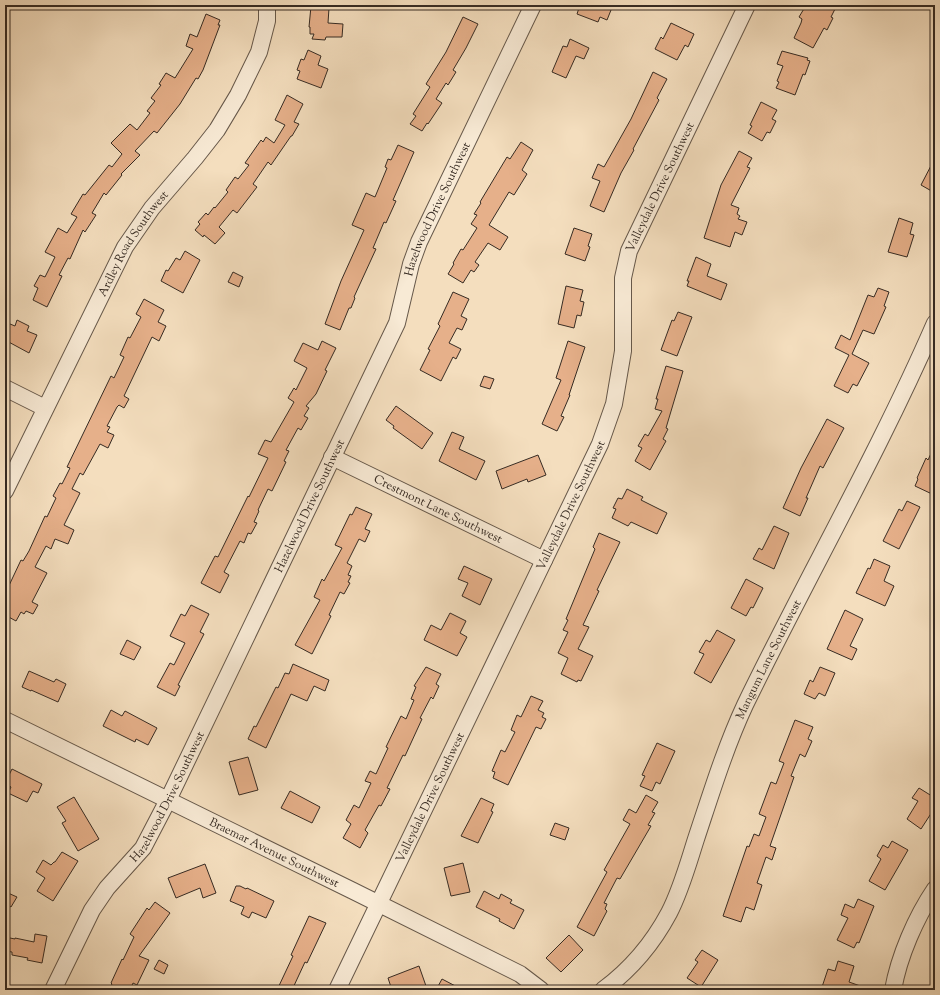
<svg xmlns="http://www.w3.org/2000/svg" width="940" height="995" font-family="'Sorts Mill Goudy',serif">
	<rect width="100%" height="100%" fill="#f4debe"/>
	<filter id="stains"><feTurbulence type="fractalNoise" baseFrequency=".005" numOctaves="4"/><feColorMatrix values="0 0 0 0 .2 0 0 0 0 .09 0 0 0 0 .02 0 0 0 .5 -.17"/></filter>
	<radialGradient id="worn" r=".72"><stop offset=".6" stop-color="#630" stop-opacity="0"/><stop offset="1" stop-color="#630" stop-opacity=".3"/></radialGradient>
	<path fill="#e6b08a" stroke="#362b23" d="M580 5H613L607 20 600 17 598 22 577 14Z
		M811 5H837L831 17 833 18 827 30 824 28 813 48 794 38 801 23 802 19 799 17 805 7 809 9Z
		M311 6 329 8 328 23 343 24 342 37H326L325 40 312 39 314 34H310V27H309Z
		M206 14 220 20 218 25H220L203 70 198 79 196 78 180 104 157 133 154 131 135 151 140 155 121 174 122 175 106 195 104 193 92 213 96 215 85 232 83 230 70 259 68 258 59 275 62 276 47 307 33 300 38 288 34 286 40 275 45 277 55 257 45 252 58 228 67 233 77 217 71 214 83 194 85 195 109 165 112 167 122 154 111 143 130 124 137 130 150 113 147 111 155 101 151 98 161 85 159 84 166 73 175 78 193 49 186 46 190 34 197 37Z
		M463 17 478 24 466 48 453 70 456 72 448 85 446 83 436 99 442 103 428 124 427 123 422 131 410 124 416 116 413 114 430 87 426 84 446 52Z
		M671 23 694 34 688 47 685 45 677 60 655 49 661 37 663 39Z
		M570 39 589 48 584 59 576 56 566 78 552 72 563 46 567 47Z
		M308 50 321 56 318 65 328 69 321 88 297 79 300 71 297 70 301 59 304 60Z
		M782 51 808 58 807 60 810 61 805 75 803 74 795 95 776 88 779 82 777 81 783 66 777 64Z
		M653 72 667 79 657 98 659 100 633 149 634 150 621 173 604 212 590 206 600 181 592 178 598 164 604 167 631 119Z
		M287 95 303 104 294 122 299 124 292 136H291L271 165 268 162 253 184 257 187 237 213 233 210 219 227 225 233 215 244 204 235 203 237 195 230 200 224 198 222 206 213 208 215 214 207 215 208 228 192 226 190 235 177 238 179 249 165 245 163 261 140 263 142 266 137 274 143 285 125 275 120Z
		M761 102 777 110 772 119 776 121 770 133 767 132 762 141 748 133 752 126 750 125Z
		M521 142 533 150 522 170 527 174 514 195 509 192 489 225 508 237 500 250 488 243 475 262 479 265 474 272 471 270 463 283 448 274 454 264 453 263 461 249 463 250 477 228 471 224 477 215 474 214 481 203 480 202 507 157 510 159Z
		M398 145 414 152 393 200 396 201 386 223 384 222 373 248 376 249 354 297 355 298 351 308H349L340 330 325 324 341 281 364 230 352 225 366 193 375 197 387 168 385 167 388 159 391 160Z
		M739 151 752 158 747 167 750 168 731 205 739 208 737 214 740 216 738 219 747 222 742 235 735 232 730 247 704 238 721 185Z
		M935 158V193L921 185Z
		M899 218 913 223 910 234 914 235 907 257 888 252Z
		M574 228 592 234 588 246 590 247 585 261 565 254Z
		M185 251 200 260 183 293 161 281 166 270 168 271 176 258 180 260Z
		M696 257 711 264 707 276 727 284 721 300 687 286 689 281H687Z
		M233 272 243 277 239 287 228 282Z
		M566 286 583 290 580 301 584 302 581 316 577 315 574 328 558 324Z
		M878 288 889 292 884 306 886 307 874 334 863 330 852 354 869 363 857 386 853 384 848 393 834 386 849 355 835 348 841 335 850 340 868 295 874 297Z
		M453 292 469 299 461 316 467 319 462 330 457 328 449 343 461 349 456 359 453 357 441 381 420 370 430 350 428 349 440 326 438 324Z
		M144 299 164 310 158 322 166 326 159 341 152 337 124 396 129 399 124 408 119 405 117 407 107 426 110 427 107 432 114 435 108 448 100 444 83 475 80 473 72 489 80 493 64 525 74 530 68 544 55 539 51 549 46 546 35 567 47 573 32 602 38 605 33 614 26 611 24 614 21 612 16 621 5 615V594L21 560 23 561 29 551 45 516 47 517 56 498 53 496 60 483 62 484 70 468 67 467 111 376 114 378 124 357 120 355 128 337 130 338 141 317 136 314Z
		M678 312 692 317 677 356 661 350 672 320 674 321Z
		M17 320 29 326 27 331 37 335 29 353 5 340V322L15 326Z
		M322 341 336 348 325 370 327 371 316 394 306 406 309 408 304 416 308 418 301 430 298 428 286 450 289 451 284 461 286 462 272 491 268 489 258 510 259 511 254 522 257 523 251 534 248 533 244 543 240 541 224 572 229 575 220 593 201 583 215 556 218 557 248 496 249 497 268 458 258 454 265 440 271 442 294 402 288 398 294 388 296 390 307 368 294 361 303 343 318 350Z
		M568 341 585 347 569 395H570L561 416 564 417 557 431 542 424 561 380 556 378Z
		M666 366 683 371 666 428 668 429 663 439 666 441 650 470 635 461 642 448 638 446 645 434 648 436 662 411 655 409 658 399H656Z
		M484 376 494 379 490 389 480 386Z
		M396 406 433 433 422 449 393 428 394 426 386 420Z
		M827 419 844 428 823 468 820 466 806 498H808L800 516 783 508 801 468Z
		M452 432 464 437 459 449 485 461 476 480 439 461Z
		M935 445V488L932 494 915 486 918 479 917 478 926 458 928 460Z
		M538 455 546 475 528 482 527 479 502 489 496 471Z
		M627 489 643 497 641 500 667 513 657 534 631 522 628 526 612 518 616 509 613 508 618 498 622 499Z
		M907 501 920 507 899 549 883 541 899 509 902 511Z
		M356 507 372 514 365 529 370 531 365 542 359 539 347 563 352 566 348 575 351 576 348 582 350 583 344 594 340 592 329 615 331 616 312 654 295 645 320 600 314 597 322 579 324 581 342 548 335 545 350 514 352 515Z
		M774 526 789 533 774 569 753 559 759 548 762 550Z
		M599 533 620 542 597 590 599 591 583 625 589 627 578 649 593 656 581 681 578 680 577 682 561 674 568 658 558 653 568 632 563 630 568 620 566 619 595 549 593 547Z
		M874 559 890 566 884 581 894 586 885 606 856 593 868 568 870 569Z
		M464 566 492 579 480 605 462 596 468 583 458 579Z
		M746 579 763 588 753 608 751 607 746 616 731 608Z
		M191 605 209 614 200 632 204 634 178 685 180 686 175 696 157 687 170 663 174 665 185 643 170 636 181 614 185 616Z
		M845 610 863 619 850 646 857 649 852 660 827 649Z
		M450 613 466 621 460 633 467 637 457 656 424 640 431 625 441 630Z
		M717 630 735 640 711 683 694 673 704 654 699 652 706 640 710 642Z
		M127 640 141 647 134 660 120 654Z
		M293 664 329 680 325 691 314 686 307 701 291 694 266 748 248 739 254 726 256 727 276 687 278 688 285 673 289 674Z
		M426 667 441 674 436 684 439 686 433 699 431 697 420 718 422 719 405 756 403 755 387 788 390 789 381 806 379 805 365 830 368 833 360 848 343 838 351 824 346 820 354 805 359 808 371 783 365 781 370 771 376 774 388 748 386 747 401 716 406 719 414 700 411 699 416 687 414 686Z
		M820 667 835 673 825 696 819 693 815 699 804 694 810 680 813 682Z
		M29 671 54 682 56 679 66 684 58 702 31 690V691L22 687Z
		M531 696 543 701 538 710 544 713 542 717 546 719 541 729 536 727 508 785 493 778 495 772 492 771 501 750 505 752 515 732 511 730 517 715 521 717Z
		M111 710 122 716 125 711 157 728 148 745 136 739 135 742 103 726Z
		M795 720 813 727 808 739 812 741 805 757 800 754 791 776 794 777 770 846 776 848 772 860 766 857 757 883 762 885 754 910 746 907 741 922 723 916 747 846 749 847 754 834 759 836 766 817 759 814 771 782 776 784 784 763 779 761Z
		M657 743 675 751 660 784 656 782 652 791 640 786 645 776 642 775Z
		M248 757 258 790 239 795 229 762Z
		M12 769 42 784 38 793 33 791 27 802 8 793 11 787 5 783Z
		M919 788 935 798V814L932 812 921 829 907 819 918 801 912 798Z
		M290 791 320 807 312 823 281 808Z
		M646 795 658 802 652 812 655 813 648 825 651 826 620 879 617 878 604 903 607 904 605 909 607 911 594 936 577 927 607 872 604 870 630 824 623 820 629 809 636 813Z
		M74 797 99 839 78 851 62 823 66 821 57 807Z
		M481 798 494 804 491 811 493 812 478 843 461 836Z
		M555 823 569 828 565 840 550 835Z
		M892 841 908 850 885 890 869 881 881 859 877 856 883 845 888 848Z
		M62 852 78 861 53 901 37 891 45 878 36 872 43 860 51 865 54 862H55Z
		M463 863 470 892 451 896 444 868Z
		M205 864 216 893 203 898 200 888 176 898 168 878Z
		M236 886H240L246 889 247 888 274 901 266 918 252 912 249 918 241 914 244 907 230 901Z
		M484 891 499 899 501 894 512 900 510 903 524 910 514 929 499 921 500 919 476 907Z
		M8 893 17 897 11 907 5 903V899Z
		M858 899 874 906 859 943 857 942 854 948 837 940 848 918 841 915 845 904 854 908Z
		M155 902 170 913 139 956 149 960 137 985 133 983 130 990H109L112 984 111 983 122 959 123 960 134 937 130 934 147 908 149 910Z
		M309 916 326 923 307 963 305 962 292 990H277L293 956 291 955Z
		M35 934 47 936 42 963 27 960 28 958 12 955V952L5 951V937L15 939V938L34 942Z
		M569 935 583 950 561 972 546 958Z
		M702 950 718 960 701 987 687 978 698 962 695 960Z
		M159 960 168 965 164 974 154 969Z
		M838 961 854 966 849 982 866 988V990H821L828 969 835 971Z
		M419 966 426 986 414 990H392L388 978Z
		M442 979 463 990H436Z"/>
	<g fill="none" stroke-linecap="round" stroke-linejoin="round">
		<g stroke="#66584a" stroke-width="18">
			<g id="minor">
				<path d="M5 388 45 408"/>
				<path id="s1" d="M332 457 544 560"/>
				<path id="s2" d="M5 491 125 247 152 208 195 158 217 130 238 95 259 52 267 21V5"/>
				<path id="s3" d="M5 720C177 805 349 888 520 974L541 990"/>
				<path id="s4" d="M53 990 92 910 107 888 143 848 168 800 397 323 411 264 419 242 533 5"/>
				<path id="s5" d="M337 990 600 444 614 404 623 351V278L629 251 747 5"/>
				<path id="s6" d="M603 990C630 970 653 943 669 913 681 890 688 864 696 839 711 794 725 748 745 705 807 577 878 454 935 323"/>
				<path d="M893 990C899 956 916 917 935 889"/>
			</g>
		</g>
		<use href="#minor" stroke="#f8ead5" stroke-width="16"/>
	</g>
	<g text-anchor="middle" stroke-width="3.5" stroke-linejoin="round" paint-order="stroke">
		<g font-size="12" fill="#362b23" stroke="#f8ead5">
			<text dy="4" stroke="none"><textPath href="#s5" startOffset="874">Valleydale Drive Southwest</textPath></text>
			<text dy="4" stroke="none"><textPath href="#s4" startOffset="874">Hazelwood Drive Southwest</textPath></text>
			<text dy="4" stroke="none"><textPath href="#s2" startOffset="279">Ardley Road Southwest</textPath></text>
			<text dy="4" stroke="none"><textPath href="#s5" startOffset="538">Valleydale Drive Southwest</textPath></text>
			<text dy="4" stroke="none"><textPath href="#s4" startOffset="550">Hazelwood Drive Southwest</textPath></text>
			<text dy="4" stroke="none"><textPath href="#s1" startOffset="118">Crestmont Lane Southwest</textPath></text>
			<text dy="4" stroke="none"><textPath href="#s6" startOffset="375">Mangum Lane Southwest</textPath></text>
			<text dy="4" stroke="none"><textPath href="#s4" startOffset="226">Hazelwood Drive Southwest</textPath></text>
			<text dy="4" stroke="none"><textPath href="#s5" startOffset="214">Valleydale Drive Southwest</textPath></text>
			<text dy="4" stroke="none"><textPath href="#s3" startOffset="300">Braemar Avenue Southwest</textPath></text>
		</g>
	</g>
	<rect width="940" height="995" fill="none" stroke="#f4debe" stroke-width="20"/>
	<rect x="6" y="6" width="928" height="983" fill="none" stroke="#362b23" stroke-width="2"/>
	<rect x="10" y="10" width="920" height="975" fill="none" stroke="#362b23"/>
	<rect width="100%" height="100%" filter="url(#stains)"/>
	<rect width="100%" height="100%" fill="url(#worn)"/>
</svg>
